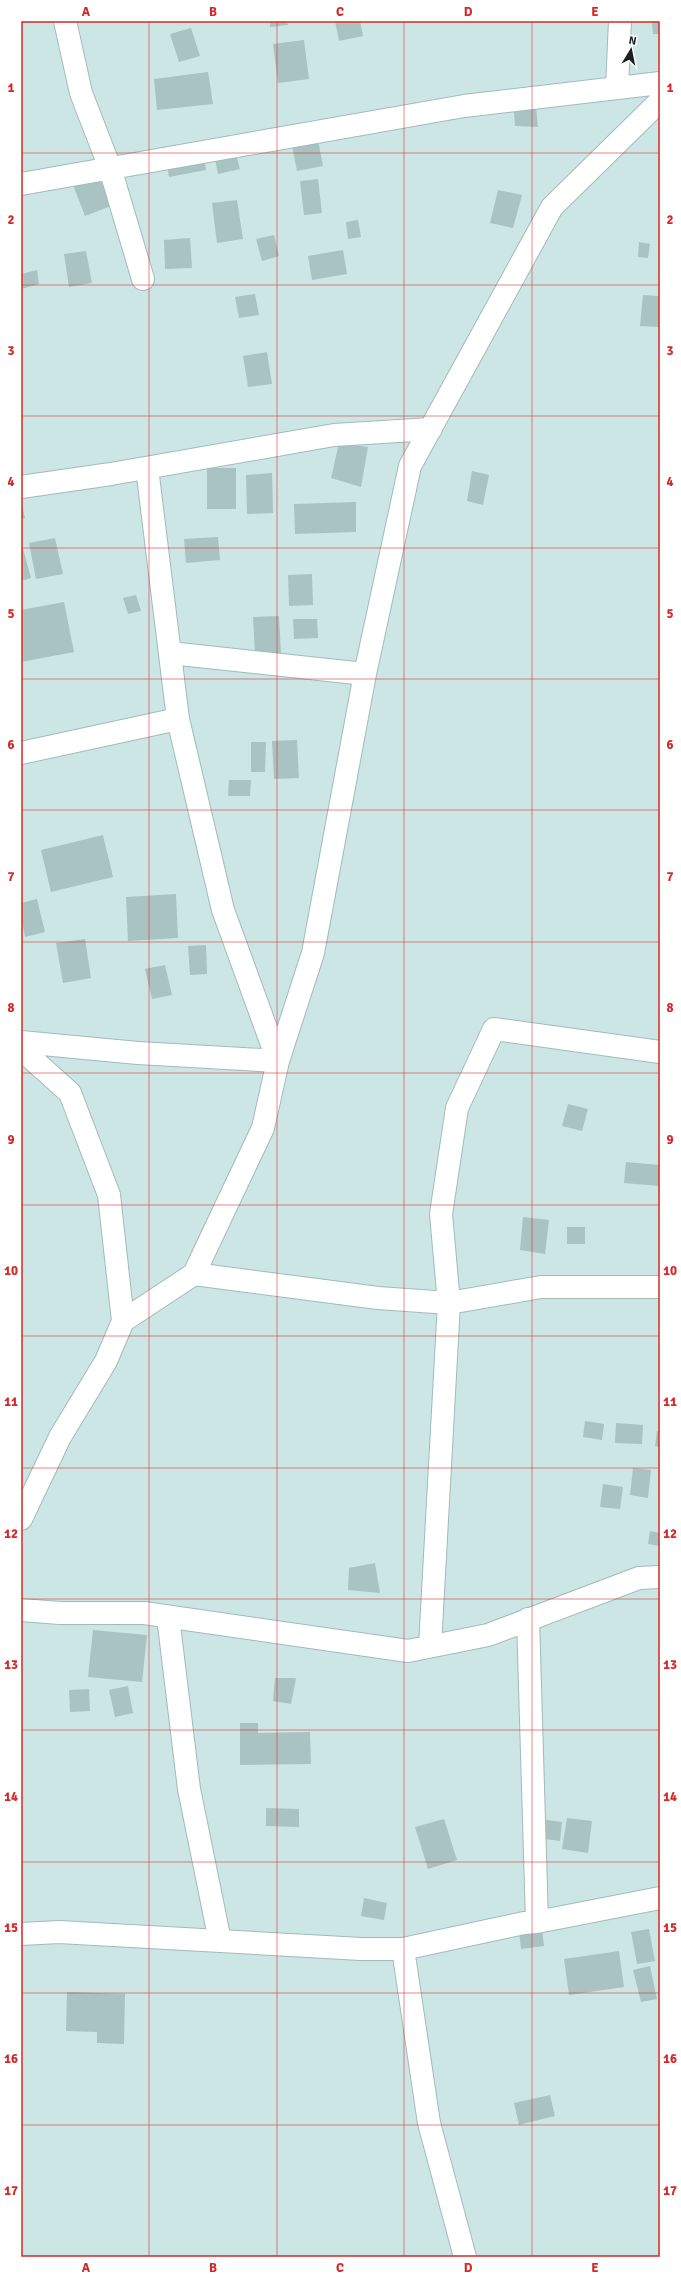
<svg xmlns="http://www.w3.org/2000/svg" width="681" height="2278" font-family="Signika,sans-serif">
	<rect width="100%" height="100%" fill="#cbe6e5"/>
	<path fill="#a8c3c2" d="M270 21H287L288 25 270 27Z
		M335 21H360L363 36 339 41Z
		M652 21H660V34H653Z
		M191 28 200 56 179 62 170 34Z
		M304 40 309 79 278 83 273 44Z
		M208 72 213 104 157 110 154 79Z
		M536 107 538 127 515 126 514 112Z
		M318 140 323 166 297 171 292 145Z
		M235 150 240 169 218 174 214 154Z
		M203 152 206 170 169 177 166 159Z
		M99 176 111 206 85 216 73 185Z
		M318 179 322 213 304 215 300 181Z
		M498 190 522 195 513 228 490 223Z
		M237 200 243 239 217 243 212 203Z
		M358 220 361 237 348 239 346 222Z
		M274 235 279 256 262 261 256 239Z
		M190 238 192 268 165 269 164 240Z
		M639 242 650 244 648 258 638 257Z
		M343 250 347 274 312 280 308 256Z
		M86 251 92 283 69 287 64 254Z
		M37 270 39 284 21 289V274Z
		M255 294 259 315 239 318 235 297Z
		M643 295 660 296V327L640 326Z
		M267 352 272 384 248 387 243 356Z
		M339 443 368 447 361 487 331 478Z
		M207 468H236V509H207Z
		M472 471 489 475 483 505 467 501Z
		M272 473 273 513 247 514 246 475Z
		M21 500 25 518 21 519Z
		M356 502V532L295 534 294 504Z
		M218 537 220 560 186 563 184 539Z
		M55 538 63 574 36 579 29 543Z
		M23 549 31 578 21 581V550Z
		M312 574 313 605 289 606 288 575Z
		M136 595 141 611 128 614 123 598Z
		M64 602 74 652 21 662V610Z
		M279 616 281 654 255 655 253 617Z
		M293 619H317L318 638 294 639Z
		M297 740 299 778 274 779 272 741Z
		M251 742H266L265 772H251Z
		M229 780H251L250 796H228Z
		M103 835 113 877 51 892 41 850Z
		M176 894 178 938 128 941 126 897Z
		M37 899 45 932 25 937 21 917V903Z
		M85 939 91 978 63 983 56 943Z
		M206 945 207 974 190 975 188 946Z
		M165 965 172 995 152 999 145 969Z
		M568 1104 588 1109 582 1131 562 1126Z
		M626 1162 660 1165 659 1186 624 1183Z
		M523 1217 549 1220 545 1254 520 1250Z
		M567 1227H585V1244H567Z
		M585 1421 604 1424 602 1440 583 1437Z
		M616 1423 643 1425 642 1444 615 1443Z
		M657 1431 660 1432V1447L655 1446Z
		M633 1468 651 1470 648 1498 630 1495Z
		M603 1484 623 1487 620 1509 600 1507Z
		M650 1531 660 1533V1546L648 1544Z
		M375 1563 380 1593 348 1590 349 1568Z
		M93 1630 147 1635 142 1682 88 1677Z
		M275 1678H296L291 1704 273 1701Z
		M128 1686 133 1713 115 1717 109 1690Z
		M89 1689 90 1711 70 1712 69 1690Z
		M240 1723H258V1733L310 1732 311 1764 240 1765Z
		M266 1808 299 1809V1827L266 1826Z
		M567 1818 592 1821 588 1853 562 1849Z
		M444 1819 457 1860 428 1869 415 1827Z
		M540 1819 562 1822 560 1841 537 1838Z
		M364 1898 387 1903 384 1920 361 1916Z
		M542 1929 544 1946 521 1949 519 1932Z
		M649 1929 655 1961 637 1964 631 1932Z
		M619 1951 624 1987 569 1995 564 1959Z
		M650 1966 657 1999 641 2002 633 1970Z
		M67 1992 125 1994 124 2044 97 2043V2032L66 2031Z
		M550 2095 555 2116 519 2125 514 2103Z"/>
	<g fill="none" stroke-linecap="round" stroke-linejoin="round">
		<g stroke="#a1bbba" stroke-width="24">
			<path id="minor" d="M65 21 81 93 110 168 143 279
				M617 88 620 21
				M21 184 464 106 660 83
				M21 487 111 474 334 435 431 429
				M170 653 365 674
				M21 753 178 719
				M21 1042 138 1053 278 1061 223 910 178 719 147 468
				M21 1049 70 1093 109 1195 123 1321
				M194 1274 378 1298 449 1303 541 1287H660
				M21 1519 60 1437 106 1361 123 1321 194 1274 263 1128 278 1061 313 953 365 674 410 466 552 207 660 101
				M21 1610 60 1613H144L408 1651 488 1635 639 1578 660 1577
				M168 1617 189 1789 220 1941
				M528 1619 537 1922
				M430 1646 449 1303 441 1214 457 1108 494 1029 660 1052
				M21 1934 59 1932 361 1949H403L524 1923 537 1922 660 1898
				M403 1949 429 2123 465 2257"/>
		</g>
		<use href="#minor" stroke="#fff" stroke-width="22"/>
	</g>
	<path fill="none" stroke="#d62828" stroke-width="1" stroke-opacity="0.55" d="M149 21V2257M277 21V2257M404 21V2257M532 21V2257M21 153H660M21 285H660M21 416H660M21 548H660M21 679H660M21 810H660M21 942H660M21 1073H660M21 1205H660M21 1336H660M21 1468H660M21 1599H660M21 1730H660M21 1862H660M21 1993H660M21 2125H660"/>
	<rect width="681" height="2278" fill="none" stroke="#ffffff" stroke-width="44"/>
	<g transform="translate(631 50) rotate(10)" stroke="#ffffff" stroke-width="3" paint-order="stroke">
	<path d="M0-3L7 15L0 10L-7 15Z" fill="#182222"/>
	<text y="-6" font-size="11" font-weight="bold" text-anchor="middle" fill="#182222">N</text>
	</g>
	<rect x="22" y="22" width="637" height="2234" fill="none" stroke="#d62828" stroke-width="1.5"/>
	<g font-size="13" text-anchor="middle" font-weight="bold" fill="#d62828">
		<text x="86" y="16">A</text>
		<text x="213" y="16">B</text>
		<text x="340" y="16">C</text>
		<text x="468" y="16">D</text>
		<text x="595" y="16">E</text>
		<text x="11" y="92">1</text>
		<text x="670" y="92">1</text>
		<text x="11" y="224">2</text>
		<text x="670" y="224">2</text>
		<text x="11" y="355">3</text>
		<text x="670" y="355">3</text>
		<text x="11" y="486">4</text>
		<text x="670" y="486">4</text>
		<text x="11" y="618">5</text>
		<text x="670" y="618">5</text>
		<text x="11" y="749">6</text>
		<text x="670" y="749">6</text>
		<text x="11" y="881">7</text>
		<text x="670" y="881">7</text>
		<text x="11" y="1012">8</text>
		<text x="670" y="1012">8</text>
		<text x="11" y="1144">9</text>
		<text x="670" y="1144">9</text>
		<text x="11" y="1275">10</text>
		<text x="670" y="1275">10</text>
		<text x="11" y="1406">11</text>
		<text x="670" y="1406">11</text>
		<text x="11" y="1538">12</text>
		<text x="670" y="1538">12</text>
		<text x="11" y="1669">13</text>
		<text x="670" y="1669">13</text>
		<text x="11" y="1801">14</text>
		<text x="670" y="1801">14</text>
		<text x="11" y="1932">15</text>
		<text x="670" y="1932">15</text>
		<text x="11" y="2063">16</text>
		<text x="670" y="2063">16</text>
		<text x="11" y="2195">17</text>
		<text x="670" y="2195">17</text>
		<text x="86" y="2272">A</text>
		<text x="213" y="2272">B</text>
		<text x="340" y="2272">C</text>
		<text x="468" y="2272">D</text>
		<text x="595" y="2272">E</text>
	</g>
</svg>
